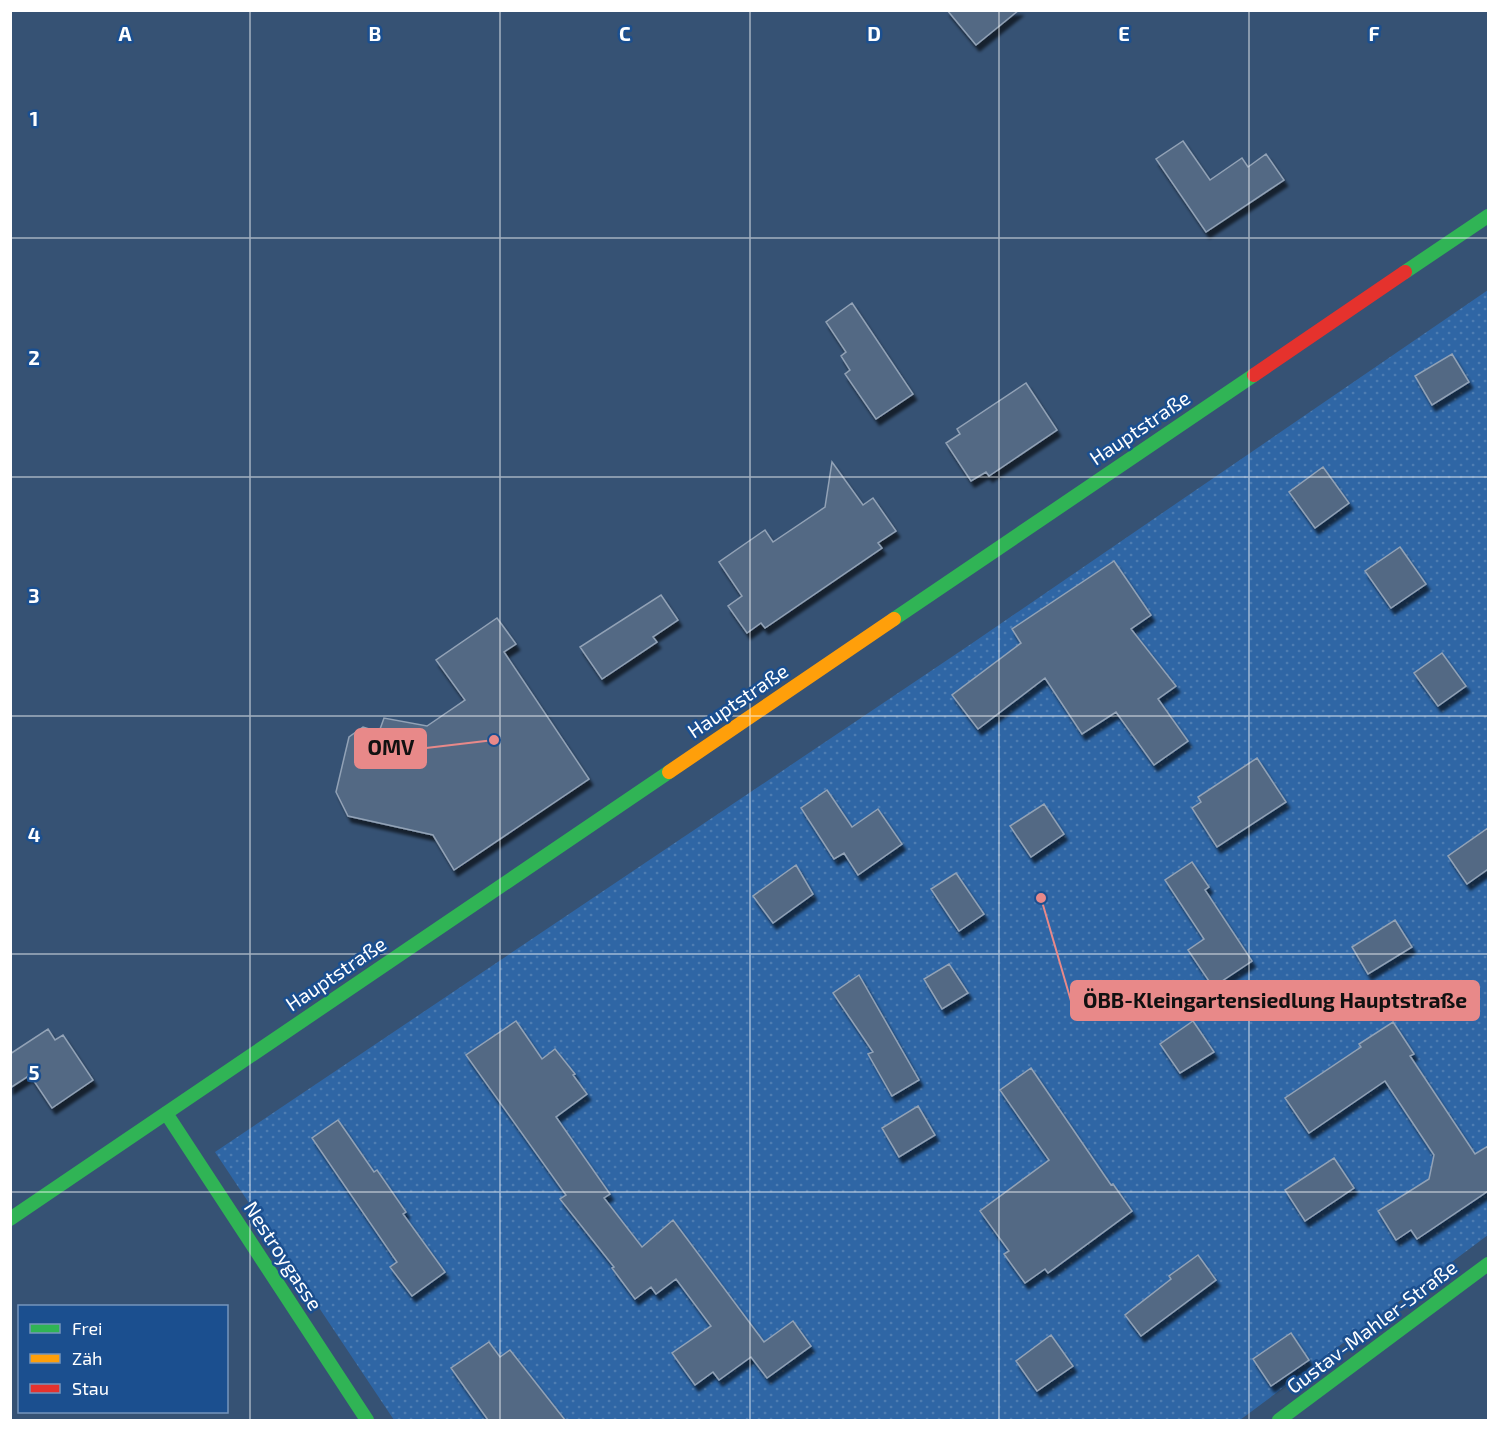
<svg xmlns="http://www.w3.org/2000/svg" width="1499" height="1431" font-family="'Exo 2',sans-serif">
	<defs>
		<pattern id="garden-dots" width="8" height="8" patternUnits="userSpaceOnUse" patternTransform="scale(1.5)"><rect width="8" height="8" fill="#2f66a5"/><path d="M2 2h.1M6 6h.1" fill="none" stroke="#4e7db2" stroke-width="1.8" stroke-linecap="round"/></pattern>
		<filter id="shadow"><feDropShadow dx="3.5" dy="6" stdDeviation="1.5" flood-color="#0009"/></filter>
	</defs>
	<rect width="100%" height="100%" fill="#365274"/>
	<path fill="url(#garden-dots)" d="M1488 290V1235L1240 1420H394L215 1152 971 644Z"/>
	<path fill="#526984" stroke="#92a2b6" stroke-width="1.5" filter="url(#shadow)" d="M947 10H1019L976 45Z
		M1183 141 1210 180 1242 158 1248 167 1266 154 1284 180 1206 232 1156 159Z
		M852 303 913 394 876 419 845 374 850 370 841 356 846 352 826 322Z
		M1452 354 1469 382 1432 405 1415 376Z
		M1026 383 1057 430 989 476 986 472 971 481 946 443 960 434 957 429Z
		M832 462 863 505 873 498 896 531 878 543 882 548 765 628 761 623 747 633 728 606 742 596 719 562 765 530 773 542 825 507Z
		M1323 467 1349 503 1315 528 1289 492Z
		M1400 547 1426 584 1391 608 1365 571Z
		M1114 561 1151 615 1131 629 1176 686 1158 699 1188 741 1154 765 1116 712 1082 734 1045 678 978 729 952 695 1021 643 1012 629Z
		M661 595 678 620 653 637 657 642 602 679 580 647Z
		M497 618 516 644 504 652 589 779 454 870 433 835 348 816 336 792 349 737 363 727 379 732 384 718 427 726 465 700 436 660Z
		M1442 653 1466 686 1438 706 1414 673Z
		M1257 758 1286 802 1217 847 1192 808 1201 802 1198 797Z
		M827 790 852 827 878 809 902 844 858 875 844 853 834 859 801 808Z
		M1044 804 1064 834 1031 857 1010 826Z
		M1488 828V869L1467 884 1448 856Z
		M1192 862 1209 887 1205 890 1252 961 1213 987 1188 950 1204 939 1165 880Z
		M796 865 813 894 773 923 753 896Z
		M956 873 984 914 959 931 931 889Z
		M1395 920 1412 947 1368 974 1352 947Z
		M949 964 968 993 942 1009 924 979Z
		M859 975 919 1080 892 1096 868 1054 873 1052 833 993Z
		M516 1021 542 1059 555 1049 575 1074 573 1075 587 1094 556 1117 610 1194 604 1198 642 1247 673 1220 764 1342 793 1321 811 1346 767 1378 751 1357 719 1380 713 1372 695 1385 672 1353 711 1326 676 1279 656 1294 651 1287 635 1299 612 1268 614 1267 560 1199 566 1195 466 1055Z
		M1193 1021 1214 1052 1180 1073 1160 1044Z
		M1393 1022 1414 1054 1410 1056 1475 1154 1488 1146V1191L1417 1239 1411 1230 1396 1240 1378 1211 1429 1179 1434 1155 1385 1081 1309 1133 1285 1098 1361 1047 1359 1044Z
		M48 1029 55 1040 63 1035 93 1080 52 1108 30 1075 10 1088V1054Z
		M1031 1068 1111 1185 1113 1184 1132 1211 1048 1273 1045 1269 1025 1283 1004 1254 1009 1251 980 1211 1049 1160 1000 1090Z
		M918 1106 935 1135 899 1157 882 1128Z
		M338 1120 374 1172 377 1170 406 1212 403 1214 445 1272 412 1296 390 1267 397 1262 312 1138Z
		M1334 1158 1354 1188 1305 1221 1285 1190Z
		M1198 1255 1216 1280 1141 1336 1125 1315 1171 1279 1169 1276Z
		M1291 1333 1309 1360 1271 1386 1253 1359Z
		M1051 1335 1073 1366 1037 1391 1016 1361Z
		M489 1342 500 1357 510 1350 565 1420H488L451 1368Z"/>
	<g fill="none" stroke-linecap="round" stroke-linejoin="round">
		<path stroke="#30b455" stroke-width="14" d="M1405 272 1488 216
			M894 619 1254 375
			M166 1113 367 1420
			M10 1219 669 772
			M1279 1420 1488 1264"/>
		<path stroke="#ff9f0a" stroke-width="14" d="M669 772 894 619"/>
		<path stroke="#e5322d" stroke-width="14" d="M1254 375 1405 272"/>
	</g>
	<path fill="none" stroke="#fff" stroke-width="1.5" stroke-opacity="0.55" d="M250 10V1420M500 10V1420M750 10V1420M999 10V1420M1249 10V1420M10 238H1488M10 477H1488M10 716H1488M10 954H1488M10 1192H1488"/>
	<g text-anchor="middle" stroke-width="5" stroke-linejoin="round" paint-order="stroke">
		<g font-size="20" fill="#fff" stroke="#1b4f8f">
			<text transform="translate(1140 428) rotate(-34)" y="7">Hauptstraße</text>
			<text transform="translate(738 701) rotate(-34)" y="7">Hauptstraße</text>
			<text transform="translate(336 974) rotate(-34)" y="7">Hauptstraße</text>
			<text transform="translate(283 1256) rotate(57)" y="7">Nestroygasse</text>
			<text transform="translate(1372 1327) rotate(-37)" y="7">Gustav-Mahler-Straße</text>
		</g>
	</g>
	<g font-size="20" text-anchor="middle" font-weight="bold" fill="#fff" stroke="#1b4f8f" stroke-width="5" stroke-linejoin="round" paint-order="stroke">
		<text x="125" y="41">A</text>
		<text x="375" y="41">B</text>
		<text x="625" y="41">C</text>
		<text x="874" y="41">D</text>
		<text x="1124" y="41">E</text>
		<text x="1374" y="41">F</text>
		<text x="34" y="126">1</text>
		<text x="34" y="365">2</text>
		<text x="34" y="603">3</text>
		<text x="34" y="842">4</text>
		<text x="34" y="1080">5</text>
	</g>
	<path fill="none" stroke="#e88989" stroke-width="2" d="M494 740L426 748M1041 898L1071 1001"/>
	<g fill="#e88989" stroke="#1b4f8f" stroke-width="2">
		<circle cx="494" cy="740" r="6"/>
		<circle cx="1041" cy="898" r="6"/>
	</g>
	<g fill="#e88989" stroke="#e88989" stroke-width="2">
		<rect x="355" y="729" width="71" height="39" rx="6"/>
		<rect x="1071" y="981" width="408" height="39" rx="6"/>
	</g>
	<g font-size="21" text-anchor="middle" font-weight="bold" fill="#111">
		<text x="391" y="755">OMV</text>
		<text x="1275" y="1008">ÖBB-Kleingartensiedlung Hauptstraße</text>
	</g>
	<rect width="1499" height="1431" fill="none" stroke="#ffffff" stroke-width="24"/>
	<rect x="18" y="1305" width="210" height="108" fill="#1b4f8f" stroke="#7695bc" stroke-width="1.5"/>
	<rect x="30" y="1324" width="30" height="9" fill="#30b455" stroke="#7695bc" stroke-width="1.5"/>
	<text x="72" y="1335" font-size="18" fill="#ffffff">Frei</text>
	<rect x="30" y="1354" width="30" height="9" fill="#ff9f0a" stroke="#7695bc" stroke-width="1.5"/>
	<text x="72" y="1365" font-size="18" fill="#ffffff">Zäh</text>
	<rect x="30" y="1384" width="30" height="9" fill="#e5322d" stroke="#7695bc" stroke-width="1.5"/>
	<text x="72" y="1395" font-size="18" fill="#ffffff">Stau</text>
</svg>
